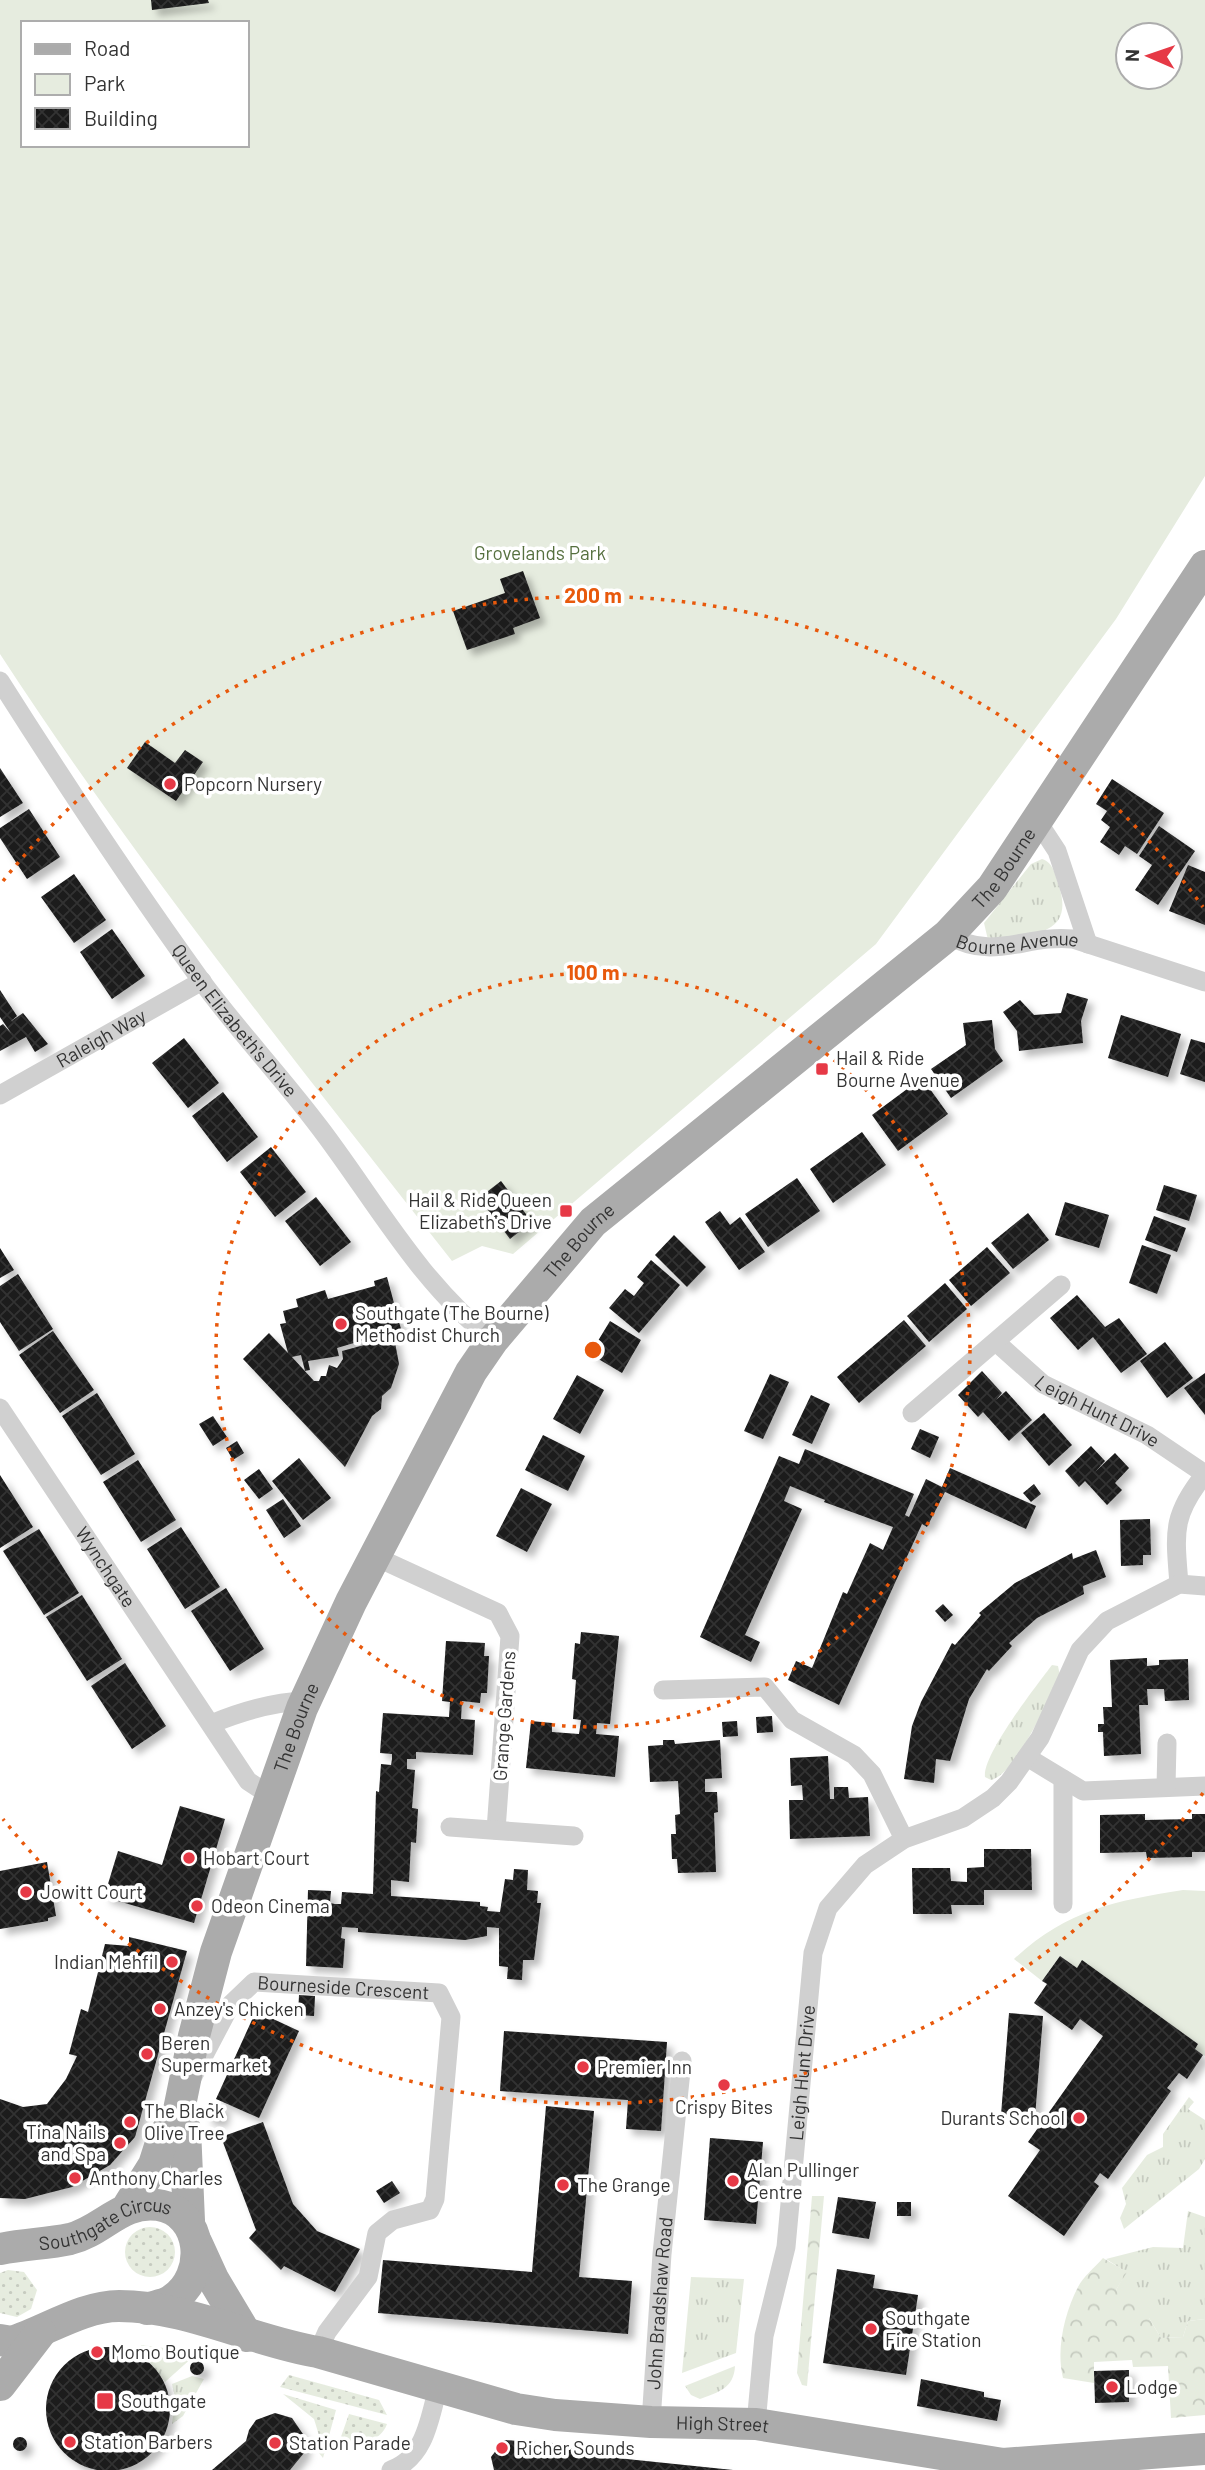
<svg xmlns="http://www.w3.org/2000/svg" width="1205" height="2470" font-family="Barlow,sans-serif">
	<defs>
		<pattern id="grass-tufts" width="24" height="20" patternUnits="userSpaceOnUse" patternTransform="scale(1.75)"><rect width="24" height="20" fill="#e6ecdf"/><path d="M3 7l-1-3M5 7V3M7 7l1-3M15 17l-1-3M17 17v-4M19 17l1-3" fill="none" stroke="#c6cbc0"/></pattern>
		<pattern id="forest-crowns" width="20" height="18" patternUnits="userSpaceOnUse" patternTransform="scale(1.75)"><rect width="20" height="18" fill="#e6ecdf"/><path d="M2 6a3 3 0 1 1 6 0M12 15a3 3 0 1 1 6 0" fill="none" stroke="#c6cbc0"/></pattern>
		<pattern id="garden-dots" width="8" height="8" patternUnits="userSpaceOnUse" patternTransform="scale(1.75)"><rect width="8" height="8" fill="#e6ecdf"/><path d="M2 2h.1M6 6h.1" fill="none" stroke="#c6cbc0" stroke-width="1.8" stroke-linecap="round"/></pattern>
		<pattern id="building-cross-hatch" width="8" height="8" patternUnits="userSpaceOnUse" patternTransform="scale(1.75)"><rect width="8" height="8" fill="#1a1a1a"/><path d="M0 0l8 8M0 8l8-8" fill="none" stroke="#333"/></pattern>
		<filter id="shadow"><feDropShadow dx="6" dy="6" stdDeviation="3.5" flood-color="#0004"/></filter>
	</defs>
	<rect width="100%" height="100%" fill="#fff"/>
	<path fill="url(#grass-tufts)" d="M1042 859C1054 863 1055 875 1059 886 1076 939 1026 934 988 940L984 923 1031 864Z
		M1052 1665 1058 1666 1060 1676C1047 1700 1017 1774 991 1780L985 1777C982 1755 1037 1685 1052 1665Z
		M1189 2097 1194 2102 1188 2109 1205 2120V2159L1199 2169 1124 2229 1120 2218 1126 2204 1122 2188 1147 2155 1163 2147V2134Z
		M1188 2211 1205 2217V2319L1188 2321 1183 2337 1161 2338 1149 2318 1116 2290 1126 2272 1106 2259 1153 2247 1183 2248Z
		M691 2277 744 2279 736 2353 682 2373Z
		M141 2345 172 2349 194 2356 165 2382 153 2366 139 2355Z
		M735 2366C734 2388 719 2392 700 2399L691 2395 685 2386Z
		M192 2376 204 2379 183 2416 172 2424 175 2397 172 2384Z"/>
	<path fill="url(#forest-crowns)" d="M812 2196H824L807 2386 802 2385 797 2373Z
		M1103 2258 1127 2272 1116 2290 1156 2302 1149 2318 1161 2338 1183 2337 1188 2321 1205 2319V2415L1171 2418 1168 2366 1133 2367 1132 2360 1094 2362V2383L1063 2378C1056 2350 1064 2314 1078 2287 1083 2277 1095 2267 1103 2258Z"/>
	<path fill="#e6ecdf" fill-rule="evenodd" d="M0 0H1205V476L1116 619 876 944 513 1254 482 1246 452 1261C296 1062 138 866 0 654ZM23 23H247V145H23ZM1128 35H1170V77H1128Z
		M1183 1890 1205 1891V2056L1195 2049 1198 2044 1082 1961 1077 1968 1060 1956 1042 1981 1014 1959C1067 1910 1114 1901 1183 1890Z"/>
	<path fill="url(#garden-dots)" d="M125 2252a25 25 0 1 1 50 0a25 25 0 1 1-50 0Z
		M8 2270 24 2272 37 2290 31 2309 17 2317 0 2313V2273Z
		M289 2375 379 2400 387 2415 280 2387Z
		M283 2394 336 2410 323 2458 319 2453 321 2442 314 2419Z
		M349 2414 387 2424C381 2443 354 2445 336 2451Z"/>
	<path fill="url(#building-cross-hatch)" filter="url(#shadow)" d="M151 0H208L209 3 152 10Z
		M523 571 540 618 513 628 515 634 467 650 453 611 505 593 500 579Z
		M145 742 175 763 185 750 203 762 176 801 127 768Z
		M0 768 23 803 0 817Z
		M1112 779 1164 813 1137 854 1125 846 1119 855 1100 842 1110 827 1101 820 1107 811 1096 804Z
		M29 809 60 857 27 879 0 838V828Z
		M1159 826 1195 851 1158 905 1135 890 1152 865 1139 856Z
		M1188 865 1205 872V925L1169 911Z
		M74 874 106 920 74 943 41 897Z
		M112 929 145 976 112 999 80 952Z
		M0 990 17 1016 10 1022 23 1013 48 1044 35 1052 26 1037 0 1051V1026L3 1024 11 1033 0 1017Z
		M1067 993 1088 999 1081 1021 1083 1043 1019 1051 1017 1031 1003 1012 1020 1000 1034 1015 1061 1013Z
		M1121 1015 1181 1034 1168 1077 1108 1058Z
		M992 1020 995 1049 1003 1061 951 1098 931 1069 966 1045 963 1023Z
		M184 1038 219 1083 188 1108 152 1063Z
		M1191 1039 1205 1043V1082L1180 1074Z
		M922 1078 948 1114 898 1151 872 1115Z
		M223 1092 258 1137 227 1162 192 1116Z
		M862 1132 886 1165 833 1203 810 1169Z
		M271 1147 306 1192 275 1217 240 1172Z
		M797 1178 820 1211 768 1247 745 1214Z
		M501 1181 532 1222 510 1239 479 1198Z
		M1164 1185 1197 1195 1189 1221 1156 1210Z
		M316 1197 351 1242 320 1266 285 1221Z
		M1065 1202 1109 1215 1099 1248 1055 1235Z
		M720 1211 730 1225 740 1217 765 1252 739 1270 705 1222Z
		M1028 1213 1049 1240 1013 1269 991 1243Z
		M1154 1216 1186 1228 1177 1252 1145 1240Z
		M674 1235 706 1267 687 1287 655 1255Z
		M1142 1245 1171 1255 1157 1294 1129 1283Z
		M987 1247 1010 1273 971 1306 949 1280Z
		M0 1248 14 1270 0 1278Z
		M651 1260 680 1285 639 1333 609 1308 625 1289 634 1296 644 1283 637 1277Z
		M18 1274 53 1329 19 1351 0 1322V1286Z
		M387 1277 401 1329 337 1348 339 1356 308 1361 310 1370 305 1371 301 1355 292 1357 314 1381H319L321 1376H326L329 1365 337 1368 343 1359 342 1351 394 1337 399 1364 391 1388 382 1396 381 1409 372 1416 345 1467 243 1359 269 1333 288 1353 280 1324 286 1323 283 1311 298 1307 296 1299 325 1290 328 1299 375 1286 374 1281Z
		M945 1283 967 1309 929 1342 907 1316Z
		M1077 1295 1105 1327 1119 1318 1147 1354 1121 1373 1093 1337 1078 1350 1050 1318Z
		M904 1320 926 1346 859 1403 837 1377Z
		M610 1321 641 1340 622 1373 590 1354Z
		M53 1331 94 1390 60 1413 19 1355Z
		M1165 1342 1193 1378 1167 1398 1140 1361Z
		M982 1371 1002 1393 996 1400 1006 1391 1032 1420 1009 1441 983 1412 978 1417 958 1395Z
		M1205 1373V1415L1184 1388Z
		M770 1374 789 1382 763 1439 744 1431Z
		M577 1375 604 1390 580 1434 553 1419Z
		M97 1393 135 1454 101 1475 62 1416Z
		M811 1395 830 1404 812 1444 792 1435Z
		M1044 1413 1072 1445 1049 1466 1021 1433Z
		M213 1416 227 1437 213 1446 199 1424Z
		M920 1429 939 1437 930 1458 911 1449Z
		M543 1435 585 1456 568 1491 525 1470Z
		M237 1441 244 1453 233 1460 226 1448Z
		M1091 1446 1105 1461 1095 1472 1115 1453 1129 1468 1115 1483 1122 1490 1107 1505 1085 1481 1079 1487 1065 1471Z
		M805 1449 914 1494 905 1515 909 1517 926 1479 942 1487 950 1468 1036 1506 1026 1529 945 1492 927 1527 922 1524 839 1705 788 1680 796 1661 812 1668 843 1592 847 1594 870 1543 883 1550 893 1527 824 1502 825 1500 790 1486 784 1501 802 1509 745 1635 760 1642 751 1662 700 1637 779 1456 799 1464Z
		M299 1458 331 1498 303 1520 272 1481Z
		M138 1460 176 1520 141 1542 103 1482Z
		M259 1469 273 1489 259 1499 244 1480Z
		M0 1475 33 1527 0 1548Z
		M1034 1484 1041 1494 1031 1502 1023 1493Z
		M521 1488 552 1504 527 1552 496 1536Z
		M283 1499 301 1526 284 1538 266 1510Z
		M1150 1519 1151 1555H1143V1565L1121 1566 1120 1520Z
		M181 1527 220 1587 185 1609 147 1549Z
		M39 1529 79 1593 44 1615 3 1551Z
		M1096 1550 1106 1577 1083 1586 1084 1594 1037 1618 1009 1643 1012 1646 989 1671 987 1669 969 1699 950 1761 936 1759 934 1783 904 1779 912 1726 921 1702 952 1643 955 1645 981 1615 979 1613 1015 1583 1072 1553 1073 1559Z
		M226 1588 264 1649 230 1671 191 1611Z
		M82 1595 122 1659 87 1681 46 1617Z
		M943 1604 953 1615 945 1622 935 1611Z
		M581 1632 619 1636 610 1724 597 1723 596 1734 619 1736 615 1777 526 1768 531 1721 552 1723V1732L579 1734 581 1720 573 1719 576 1680 572 1679 575 1643 580 1644Z
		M446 1641 485 1643 484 1656H489L487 1693H481L480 1703 462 1701 461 1719 475 1720 473 1755 416 1752V1759H407V1769L415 1770 412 1808 418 1809 416 1843 411 1842 409 1882 391 1880V1896L480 1902V1906L488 1907 487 1911 500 1912 505 1879 513 1880 514 1869 528 1870 527 1890 538 1891 537 1903H541L534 1960H523L522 1980 507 1979 508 1967 499 1966V1928L487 1927V1936L465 1940 358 1932V1928L342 1927 341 1938 345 1939 343 1968 306 1966 308 1890 331 1891 330 1903 335 1904H341L342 1892 373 1894 376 1791 379 1792 381 1764 391 1765 392 1759V1754L380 1753 383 1713 449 1717 450 1702 442 1701Z
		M1147 1658V1666L1159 1665V1660L1188 1659 1189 1700 1165 1701 1164 1689H1147L1148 1705H1139L1141 1754 1104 1756 1103 1732H1098V1724H1104L1103 1707H1112L1110 1660Z
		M125 1663 166 1726 132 1749 91 1686Z
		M772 1716 773 1732 757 1733 756 1717Z
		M737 1721 738 1736 723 1737 722 1722Z
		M663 1740H674L675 1744 720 1740 722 1778 705 1779V1792H717L718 1812 714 1813 716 1872 678 1873 677 1859H672L671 1834H676L675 1815 680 1814 678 1781 650 1782 648 1746 663 1745Z
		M828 1756 830 1799H834V1787H848L849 1798 868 1797 870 1836 790 1839 789 1800H803L802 1785 791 1786 790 1758Z
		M180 1806 225 1819 194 1923 104 1897 118 1851 162 1865Z
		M1145 1814V1820L1192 1819V1814H1205V1852H1192V1857L1147 1858 1146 1852 1100 1853V1815Z
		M984 1849H1031L1032 1890H984V1905H951L952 1914H913L912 1868H950L951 1881 967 1882V1868L984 1867Z
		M47 1862 56 1916 48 1918V1921L0 1929V1871Z
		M129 1937 187 1951 135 2137 110 2165 72 2187 25 2199 0 2198V2099L23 2107 47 2104 66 2079 77 2056 69 2054 81 2009 88 2012 105 1944 129 1946Z
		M1060 1956 1077 1968 1082 1960 1198 2044 1195 2049 1203 2055 1187 2079 1179 2073 1167 2088 1171 2091 1108 2179 1100 2173 1094 2182 1099 2186 1064 2236 1008 2196 1040 2150 1028 2142 1103 2036 1080 2019 1072 2030 1034 2003 1047 1984 1042 1981Z
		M299 1995 315 1996 314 2016 298 2015Z
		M256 2011 299 2031 259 2118 216 2099Z
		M1009 2013 1043 2016 1035 2117 1001 2115Z
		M504 2031 667 2042 661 2131 626 2129 628 2100 500 2091Z
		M209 2103 225 2106 222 2121 206 2119Z
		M546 2106 594 2111 579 2277 632 2281 628 2334 378 2313 383 2260 532 2272Z
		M263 2122 293 2204 317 2231 360 2249 335 2292 284 2266 281 2270 249 2238 256 2230 221 2137Z
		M710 2138 763 2142 756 2224 704 2220Z
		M392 2181 400 2193 384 2203 376 2191Z
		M838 2197 876 2202 869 2239 832 2233Z
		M897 2202H911V2216H897Z
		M837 2269 875 2275 873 2288 918 2295 906 2375 823 2363Z
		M46 2409a62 62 0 1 1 124 0a62 62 0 1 1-124 0Z
		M190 2368a7 7 0 1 1 14 0a7 7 0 1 1-14 0Z
		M1129 2370V2402L1095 2403 1094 2371Z
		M921 2379 984 2392V2397L1001 2400 997 2421 917 2406Z
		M275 2413 292 2418 305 2437 304 2453 290 2470H212L246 2441 249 2430 256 2420Z
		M13 2444a7 7 0 1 1 14 0a7 7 0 1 1-14 0Z
		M504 2440 616 2447 617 2458 733 2470H494L491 2457Z"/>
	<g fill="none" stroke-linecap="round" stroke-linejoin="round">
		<g stroke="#d0d0d0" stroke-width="19">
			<path id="s1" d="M0 681C64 782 130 882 200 979 238 1031 282 1077 320 1128 374 1199 421 1285 493 1340"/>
			<path d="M1038 822 1057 851 1088 944"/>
			<path id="s2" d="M948 935C994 962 1026 934 1073 939L1205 982"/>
			<path id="s3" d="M0 1095 202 981"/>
			<path id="s4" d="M996 1342 1043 1384 1147 1435 1205 1474"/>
			<path id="s5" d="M0 1408 248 1781 269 1795"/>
			<path d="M912 1413 1061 1285"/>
			<path d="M376 1557 498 1613 510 1636 496 1830"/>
			<path d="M1179 1584C1175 1533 1171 1516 1205 1474"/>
			<path d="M663 1690 765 1687 792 1720 854 1755 872 1774 904 1839"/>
			<path d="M211 1724C240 1712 273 1702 305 1701"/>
			<path d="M1027 1757 1083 1791 1205 1786"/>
			<path d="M1166 1787 1167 1743"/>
			<path d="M450 1827 574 1836"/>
			<path d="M1063 1904V1779"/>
			<path id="s6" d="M192 2078 231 2004 254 1982 439 1993 451 2017 435 2199 430 2210 393 2220 377 2233 368 2277 327 2332 318 2352"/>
			<path id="s7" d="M651 2422 662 2254 682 2061"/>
			<path id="s8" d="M756 2424 764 2336 786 2247 813 1953 828 1908 865 1865 904 1839 963 1818 993 1798 1009 1782 1040 1738 1080 1650 1107 1621 1179 1584 1205 1586"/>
			<path d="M391 2470C425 2458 430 2418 438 2387"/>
		</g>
		<g stroke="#ababab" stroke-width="32">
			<path d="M178 2115 185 2129 189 2221"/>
			<path id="s9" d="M129 2205 154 2165 163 2137 178 2115 194 2036 216 1952 302 1708 351 1602 471 1372 493 1340 593 1222 948 935 992 888 1205 566"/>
			<path d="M197 2244 213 2279 247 2336"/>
			<path id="s10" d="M0 2249C23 2244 47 2244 70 2239 103 2231 121 2200 158 2205 204 2212 209 2276 172 2300 165 2305 154 2306 147 2309"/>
			<path id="s11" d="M0 2340 12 2342C46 2331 83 2306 119 2306 187 2306 252 2341 318 2352L516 2409 555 2415 651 2422 756 2424 1003 2464 1205 2449"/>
			<path d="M0 2385 40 2333"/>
		</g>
	</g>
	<g fill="none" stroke="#e8590c" stroke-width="3.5" stroke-dasharray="3.5 7">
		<circle cx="593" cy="1350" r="377"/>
		<path d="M1203 1793A754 754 0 0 1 3 1819M3 881A754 754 0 0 1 1203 907"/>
	</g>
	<g fill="#e63946" stroke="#fff" stroke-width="2.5">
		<circle cx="170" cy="784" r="7"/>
		<rect x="815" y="1062" width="14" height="14" rx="3.5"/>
		<rect x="559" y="1204" width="14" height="14" rx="3.5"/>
		<circle cx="341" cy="1324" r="7"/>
		<circle cx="189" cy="1858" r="7"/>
		<circle cx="26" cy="1892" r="7"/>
		<circle cx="197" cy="1906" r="7"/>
		<circle cx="172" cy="1962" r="7"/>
		<circle cx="160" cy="2009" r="7"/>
		<circle cx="147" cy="2054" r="7"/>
		<circle cx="583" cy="2067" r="7"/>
		<circle cx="724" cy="2085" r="7"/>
		<circle cx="1079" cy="2118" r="7"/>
		<circle cx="130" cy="2122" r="7"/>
		<circle cx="120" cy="2143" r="7"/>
		<circle cx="75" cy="2178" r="7"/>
		<circle cx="733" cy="2181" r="7"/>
		<circle cx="563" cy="2185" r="7"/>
		<circle cx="871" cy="2329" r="7"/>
		<circle cx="97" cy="2352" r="7"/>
		<circle cx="1112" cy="2387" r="7"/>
		<rect x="96" y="2392" width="18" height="18" rx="3.5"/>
		<circle cx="70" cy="2442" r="7"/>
		<circle cx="275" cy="2443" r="7"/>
		<circle cx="502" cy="2448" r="7"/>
	</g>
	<g text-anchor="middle" stroke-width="7" stroke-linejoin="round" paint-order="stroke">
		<g font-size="19" fill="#56703f" stroke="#fff">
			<text x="540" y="560">Grovelands Park</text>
		</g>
		<g font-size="19" fill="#333" stroke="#fff" text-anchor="start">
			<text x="184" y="791">Popcorn Nursery</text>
			<text x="836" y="1065">Hail &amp; Ride<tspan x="836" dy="22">Bourne Avenue</tspan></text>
			<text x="552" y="1207" text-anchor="end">Hail &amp; Ride Queen<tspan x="552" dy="22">Elizabeth's Drive</tspan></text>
			<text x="355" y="1320">Southgate (The Bourne)<tspan x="355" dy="22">Methodist Church</tspan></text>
			<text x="203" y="1865">Hobart Court</text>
			<text x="40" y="1899">Jowitt Court</text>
			<text x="211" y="1913">Odeon Cinema</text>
			<text x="158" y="1969" text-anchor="end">Indian Mehfil</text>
			<text x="174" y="2016">Anzey's Chicken</text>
			<text x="161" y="2050">Beren<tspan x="161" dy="22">Supermarket</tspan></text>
			<text x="597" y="2074">Premier Inn</text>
			<text x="724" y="2114" text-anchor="middle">Crispy Bites</text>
			<text x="144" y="2118">The Black<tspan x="144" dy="22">Olive Tree</tspan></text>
			<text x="1065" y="2125" text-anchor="end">Durants School</text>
			<text x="106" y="2139" text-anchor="end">Tina Nails<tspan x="106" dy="22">and Spa</tspan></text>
			<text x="747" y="2177">Alan Pullinger<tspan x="747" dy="22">Centre</tspan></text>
			<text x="89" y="2185">Anthony Charles</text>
			<text x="577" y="2192">The Grange</text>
			<text x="885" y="2325">Southgate<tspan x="885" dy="22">Fire Station</tspan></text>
			<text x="111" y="2359">Momo Boutique</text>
			<text x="1126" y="2394">Lodge</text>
			<text x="121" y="2408">Southgate</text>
			<text x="84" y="2449">Station Barbers</text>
			<text x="289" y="2450">Station Parade</text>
			<text x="516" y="2455">Richer Sounds</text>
		</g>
		<g font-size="19" fill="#333" stroke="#fff">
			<text dy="7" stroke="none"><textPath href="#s9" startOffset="1643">The Bourne</textPath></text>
			<text dy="7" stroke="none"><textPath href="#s2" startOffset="72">Bourne Avenue</textPath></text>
			<text dy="7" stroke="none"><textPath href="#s1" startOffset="413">Queen Elizabeth's Drive</textPath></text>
			<text dy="7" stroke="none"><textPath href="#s3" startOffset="116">Raleigh Way</textPath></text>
			<text dy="7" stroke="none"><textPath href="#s9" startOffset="1076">The Bourne</textPath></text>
			<text dy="7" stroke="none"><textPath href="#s4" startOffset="124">Leigh Hunt Drive</textPath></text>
			<text dy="7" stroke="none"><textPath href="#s5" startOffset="191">Wynchgate</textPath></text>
			<text transform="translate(504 1716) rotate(-86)" y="7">Grange Gardens</text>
			<text dy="7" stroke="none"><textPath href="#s9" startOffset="509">The Bourne</textPath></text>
			<text dy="7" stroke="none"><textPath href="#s6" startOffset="205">Bourneside Crescent</textPath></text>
			<text dy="7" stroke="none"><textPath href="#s8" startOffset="355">Leigh Hunt Drive</textPath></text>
			<text dy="7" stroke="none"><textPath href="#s10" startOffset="110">Southgate Circus</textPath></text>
			<text dy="7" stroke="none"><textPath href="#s7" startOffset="119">John Bradshaw Road</textPath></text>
			<text dy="7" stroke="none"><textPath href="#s11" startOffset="744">High Street</textPath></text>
		</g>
	</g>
	<circle cx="593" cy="1350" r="10" fill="#e8590c" stroke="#fff" stroke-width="3.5"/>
	<g font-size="21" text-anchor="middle" font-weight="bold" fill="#e8590c" stroke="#fff" stroke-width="7" stroke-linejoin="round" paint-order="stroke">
		<text x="593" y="603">200 m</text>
		<text x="593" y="980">100 m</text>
	</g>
	<rect x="21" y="21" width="228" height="126" fill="#ffffff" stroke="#adadad" stroke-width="2"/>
	<rect x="35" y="44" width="35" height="10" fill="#ababab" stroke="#adadad" stroke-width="2"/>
	<text x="84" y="56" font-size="21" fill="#333333">Road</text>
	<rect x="35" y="74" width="35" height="21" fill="#e6ecdf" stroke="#adadad" stroke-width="2"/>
	<text x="84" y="91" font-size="21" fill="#333333">Park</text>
	<rect x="35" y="108" width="35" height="21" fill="url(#building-cross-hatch)" stroke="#adadad" stroke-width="2"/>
	<text x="84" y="126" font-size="21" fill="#333333">Building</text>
	<g transform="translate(1149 56) rotate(272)"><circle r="33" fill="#ffffff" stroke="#adadad" stroke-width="2"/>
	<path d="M0-5L12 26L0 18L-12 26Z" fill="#e63946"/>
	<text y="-10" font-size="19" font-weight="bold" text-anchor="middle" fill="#333333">N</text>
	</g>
</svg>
